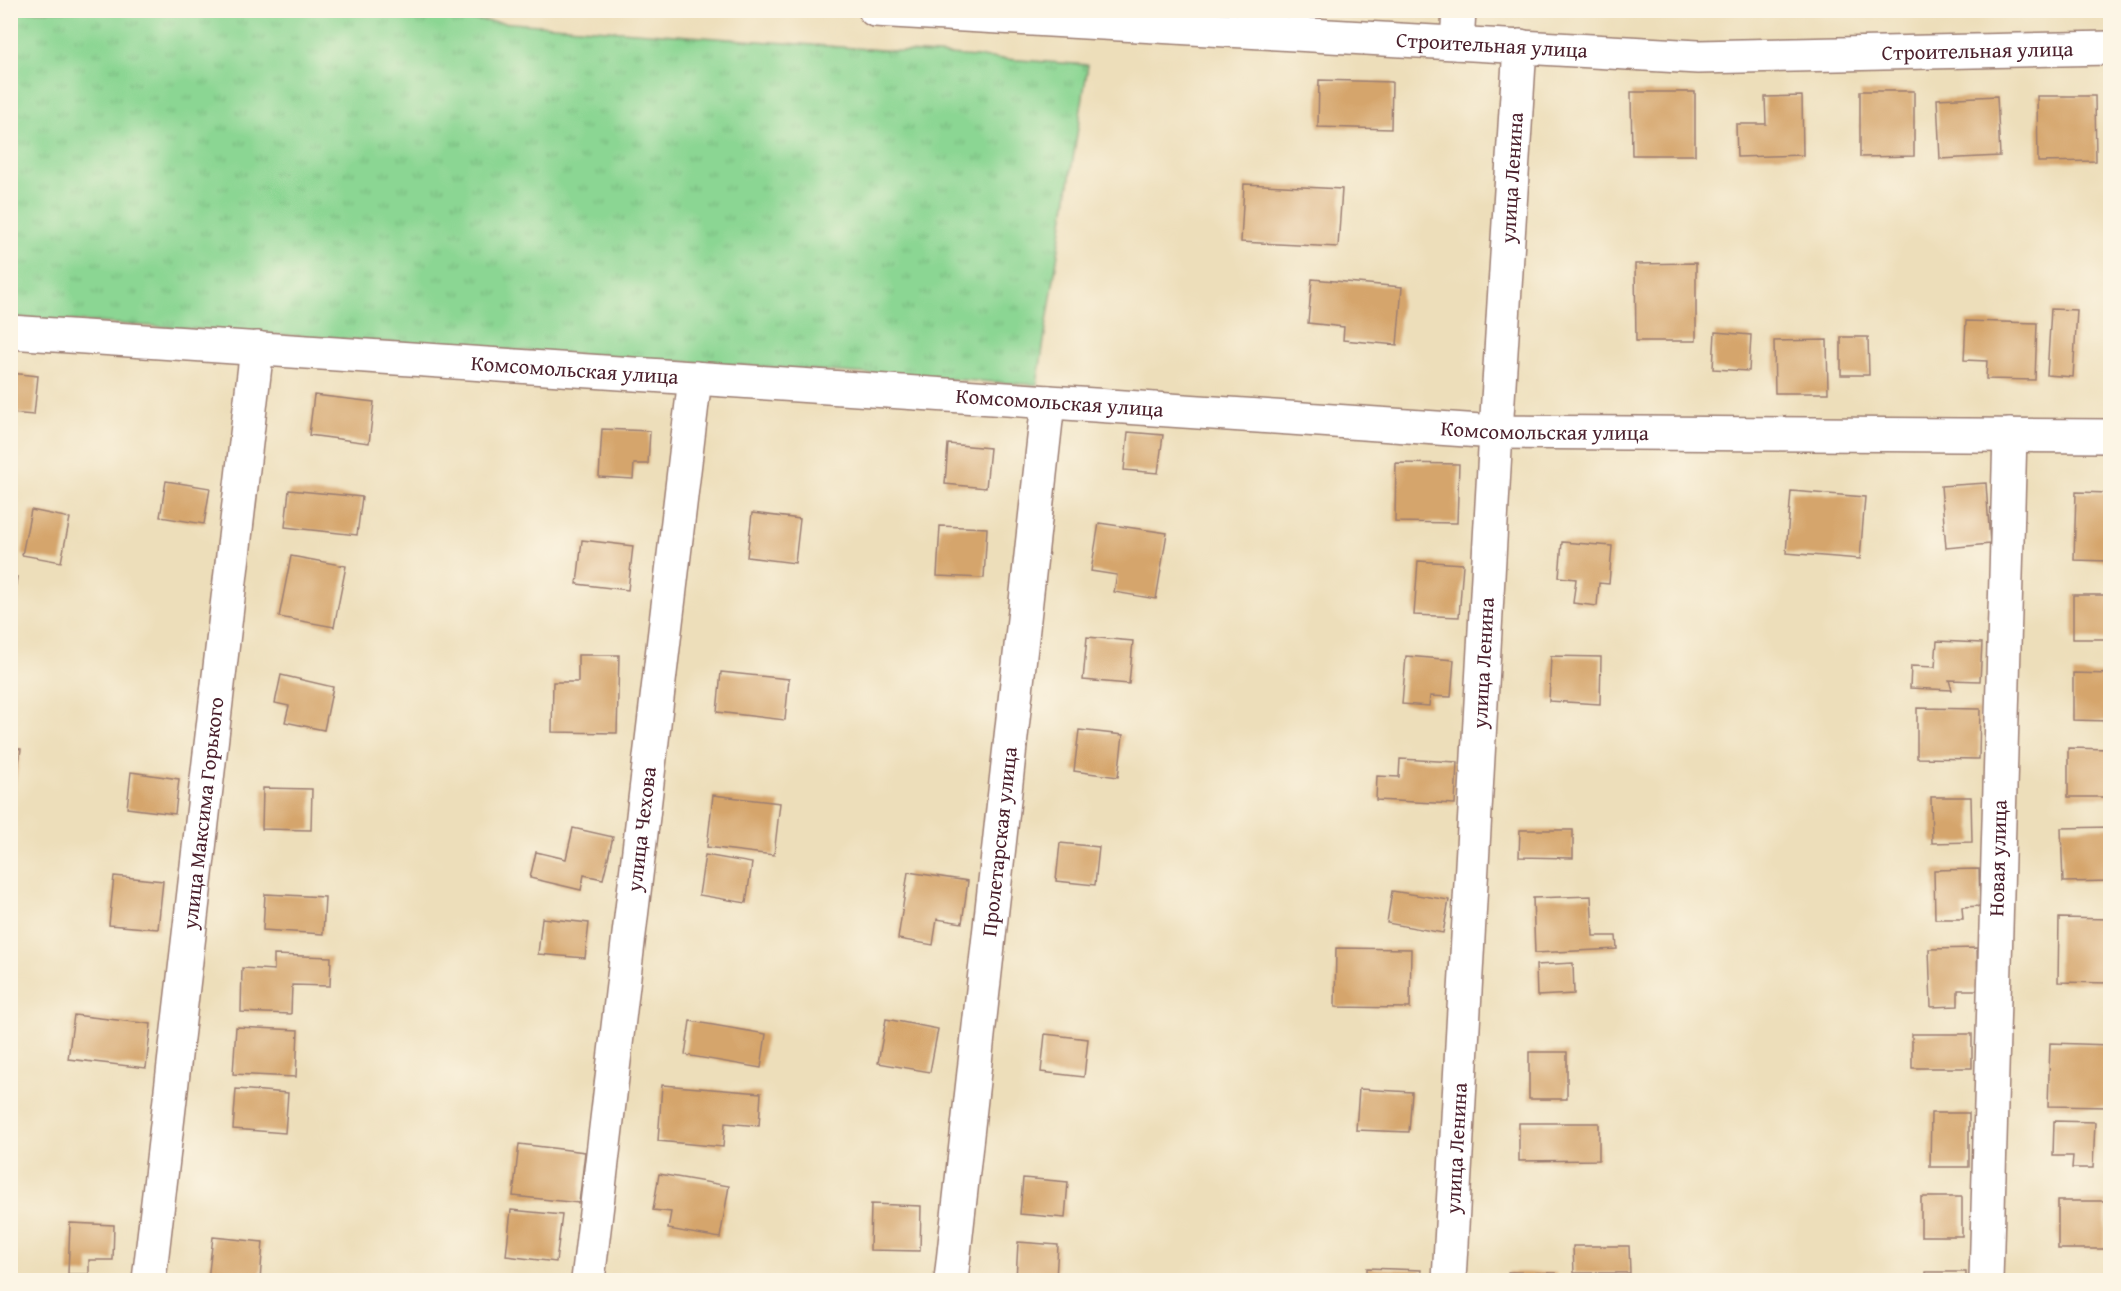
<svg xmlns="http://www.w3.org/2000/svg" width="2121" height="1291" font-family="'Gentium Book Plus',serif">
	<defs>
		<pattern id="park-tufts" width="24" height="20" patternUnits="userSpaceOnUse" patternTransform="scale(1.5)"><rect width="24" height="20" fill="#8bd693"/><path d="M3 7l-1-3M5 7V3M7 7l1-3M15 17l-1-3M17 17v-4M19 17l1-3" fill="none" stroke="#79b77f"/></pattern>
	</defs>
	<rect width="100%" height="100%" fill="#fcf5e5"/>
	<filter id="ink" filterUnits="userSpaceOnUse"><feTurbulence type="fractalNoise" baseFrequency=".0167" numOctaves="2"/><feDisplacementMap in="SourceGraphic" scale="12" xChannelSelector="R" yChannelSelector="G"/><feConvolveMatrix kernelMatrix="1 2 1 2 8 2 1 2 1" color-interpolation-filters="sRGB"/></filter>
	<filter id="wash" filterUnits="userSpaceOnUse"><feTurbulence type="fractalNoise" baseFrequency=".008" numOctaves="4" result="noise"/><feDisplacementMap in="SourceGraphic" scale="24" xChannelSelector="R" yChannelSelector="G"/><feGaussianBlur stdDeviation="1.35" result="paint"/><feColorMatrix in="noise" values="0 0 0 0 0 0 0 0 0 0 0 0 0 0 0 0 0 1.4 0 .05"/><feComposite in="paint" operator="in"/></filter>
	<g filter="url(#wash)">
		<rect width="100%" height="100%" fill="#eddeba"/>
		<path fill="url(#park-tufts)" stroke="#6a7a5f" stroke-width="1.5" d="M10 11H346L1088 65 1037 385 11 317Z"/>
		<g id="blocks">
			<path fill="#d5a56c" d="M1319 80 1392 82 1391 129 1318 127Z
				M1860 91H1914V156L1860 157Z
				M1631 92H1695V155H1632Z
				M1802 96 1803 155 1737 157 1736 124H1766L1765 97Z
				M1997 96 2000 156 1940 159 1937 99Z
				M2037 96H2095L2096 161 2038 162Z
				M1244 184 1342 189 1338 247 1241 242Z
				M1696 263V341H1636L1635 264Z
				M1312 279 1402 287 1397 345 1343 340 1344 327 1308 323Z
				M2051 309 2077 310 2073 377 2047 375Z
				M1966 321 2037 323 2035 380 1986 379 1987 361 1964 360Z
				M1715 332 1751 335 1749 371 1713 369Z
				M1841 337H1868L1869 375H1841Z
				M1827 340 1828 393H1775L1774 341Z
				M10 373 38 376 34 415 10 413Z
				M314 395 374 402 369 443 309 435Z
				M602 429 650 431 648 464H634L633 479 599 477Z
				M1128 432 1163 435 1158 473 1124 470Z
				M948 444 990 448 986 488 945 484Z
				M1396 463 1459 464 1457 523 1395 522Z
				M166 481 210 488 204 524 160 517Z
				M1986 483 1990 544 1946 548 1941 486Z
				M289 490 362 497 357 535 285 527Z
				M1791 491 1865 497 1860 559 1786 553Z
				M2076 492 2110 493V561L2074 560Z
				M31 510 70 518 61 562 22 555Z
				M752 513 800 519 795 563 747 557Z
				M1099 523 1167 533 1156 599 1114 592 1117 575 1091 571Z
				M940 526 987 528 984 578 937 576Z
				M582 540 633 546 628 590 577 584Z
				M1562 542 1612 546 1609 584 1599 583 1597 606 1573 603 1576 579 1559 577Z
				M291 556 346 566 334 627 279 617Z
				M1418 561 1463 564 1459 617 1414 615Z
				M10 576 17 577 12 610H10Z
				M2073 595H2110V639H2073Z
				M1087 637 1133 641 1129 684 1083 680Z
				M1937 641 1982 643 1980 681 1949 680 1952 690 1910 688 1911 666 1935 667Z
				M578 655H619L617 733 552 732 553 682H578Z
				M1406 656 1454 660 1451 697 1430 696 1429 706 1402 704Z
				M1551 656 1601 657 1600 704 1549 701Z
				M721 672 789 679 785 720 717 712Z
				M2073 673 2110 674V721L2073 720Z
				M281 675 333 687 324 730 285 722 289 706 275 703Z
				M1917 708 1980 709 1979 759 1917 758Z
				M1079 730 1123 735 1118 777 1074 771Z
				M10 747 21 749 13 799H10Z
				M2068 748 2110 749V797H2068Z
				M1400 759 1457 762 1455 804 1376 800 1377 776 1399 777Z
				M131 772 179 779 175 814 127 808Z
				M263 788 312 789 311 830 262 829Z
				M713 795 780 803 774 855 707 847Z
				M1931 797H1971L1972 842 1932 843Z
				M2110 827V881L2063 882 2061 828Z
				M573 828 613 837 603 879 584 875 581 890 530 878 536 852 566 859Z
				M1520 830H1573V858L1519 857Z
				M1060 843 1099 847 1095 885 1056 881Z
				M705 855 752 863 746 903 699 895Z
				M1979 869 1980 906 1962 907 1963 919H1935L1934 870Z
				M908 872 968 881 962 923 937 919 933 945 898 939Z
				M114 876 163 881 158 929 109 925Z
				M1392 891 1449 900 1443 933 1387 923Z
				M265 894 325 897 323 934 263 930Z
				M1591 896 1593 936H1616L1617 949 1535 953 1533 898Z
				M542 918 589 923 585 958 538 954Z
				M2059 918 2110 919V983L2058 982Z
				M1336 948 1411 949 1410 1008 1335 1007Z
				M1977 948 1978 990H1958V1006L1931 1007 1929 949Z
				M274 955 331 957 330 986 292 985 291 1014 241 1012 242 968 274 970Z
				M1573 963 1574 994 1537 996 1536 965Z
				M74 1015 151 1024 146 1068 68 1059Z
				M886 1019 938 1029 930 1072 878 1063Z
				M690 1021 766 1034 761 1068 685 1055Z
				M236 1027 298 1030 296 1077 233 1074Z
				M1045 1034 1088 1039 1084 1077 1041 1072Z
				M1912 1034H1972V1068H1912Z
				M2050 1043 2110 1045V1107L2048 1106Z
				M1529 1052H1567V1099H1529Z
				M662 1085 761 1093 759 1126 725 1123 723 1147 658 1141Z
				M236 1089 288 1093 285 1133 233 1129Z
				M1359 1089 1412 1092 1409 1132 1356 1130Z
				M1931 1113H1969V1167H1930Z
				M2054 1121 2095 1122 2093 1168H2072L2073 1156H2053Z
				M1519 1123H1599V1160L1519 1161Z
				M519 1144 585 1152 579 1203 513 1196Z
				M659 1174 729 1186 720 1238 668 1229 671 1212 653 1210Z
				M1023 1178 1068 1182 1065 1218 1020 1214Z
				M1921 1197H1962V1236H1921Z
				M2058 1201H2106L2105 1249H2058Z
				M871 1204 921 1206 920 1251 870 1250Z
				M511 1210 562 1215 556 1262 506 1256Z
				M70 1223 114 1225 113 1260H89V1274H68Z
				M213 1237 263 1242 260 1280H208Z
				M1018 1242 1058 1245 1056 1280H1016Z
				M1573 1246H1629L1630 1273H1574Z
				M1367 1268 1421 1270 1420 1280H1367Z
				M1508 1272 1556 1273V1280H1508Z
				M1926 1272H1966V1280H1926Z"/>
		</g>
	</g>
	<g filter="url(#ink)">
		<use href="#blocks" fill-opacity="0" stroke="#9c7e72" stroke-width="1.5"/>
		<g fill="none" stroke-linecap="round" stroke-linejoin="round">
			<g stroke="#9c7e72" stroke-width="36">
				<g id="minor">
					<path id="s1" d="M875 10 1698 57 2110 48"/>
					<path d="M1457 43 1459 10"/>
					<path id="s2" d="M10 332 1496 432 2110 436"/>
					<path id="s3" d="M149 1280 257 348"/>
					<path id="s4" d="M588 1280 695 378"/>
					<path id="s5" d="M951 1280 1048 402"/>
					<path id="s6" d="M1449 1280 1496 432 1520 46"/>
					<path id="s7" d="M1986 1280 2010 435"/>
				</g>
			</g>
			<use href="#minor" stroke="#fff" stroke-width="33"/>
		</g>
	</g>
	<g text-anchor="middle" stroke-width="4.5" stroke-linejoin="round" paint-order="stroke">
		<g font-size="21" fill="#4a1f2b" stroke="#fcf5e5">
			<text dy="7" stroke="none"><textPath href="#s1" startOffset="618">Строительная улица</textPath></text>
			<text dy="7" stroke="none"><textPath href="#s1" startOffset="1104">Строительная улица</textPath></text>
			<text dy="7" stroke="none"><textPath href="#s6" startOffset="1104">улица Ленина</textPath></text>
			<text dy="7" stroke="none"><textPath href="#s2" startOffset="566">Комсомольская улица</textPath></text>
			<text dy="7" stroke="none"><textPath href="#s2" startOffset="1052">Комсомольская улица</textPath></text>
			<text dy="7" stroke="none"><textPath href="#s2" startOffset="1538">Комсомольская улица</textPath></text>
			<text dy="7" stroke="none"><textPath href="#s6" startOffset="618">улица Ленина</textPath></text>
			<text dy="7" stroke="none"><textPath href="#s3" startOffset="470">улица Максима Горького</textPath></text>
			<text dy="7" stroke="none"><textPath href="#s4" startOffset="454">улица Чехова</textPath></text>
			<text dy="7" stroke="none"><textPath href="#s5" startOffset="441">Пролетарская улица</textPath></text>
			<text dy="7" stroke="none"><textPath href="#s7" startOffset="422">Новая улица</textPath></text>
			<text dy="7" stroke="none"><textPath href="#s6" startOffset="132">улица Ленина</textPath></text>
		</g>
	</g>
	<rect width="2121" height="1291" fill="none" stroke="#fcf5e5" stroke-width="36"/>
</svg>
